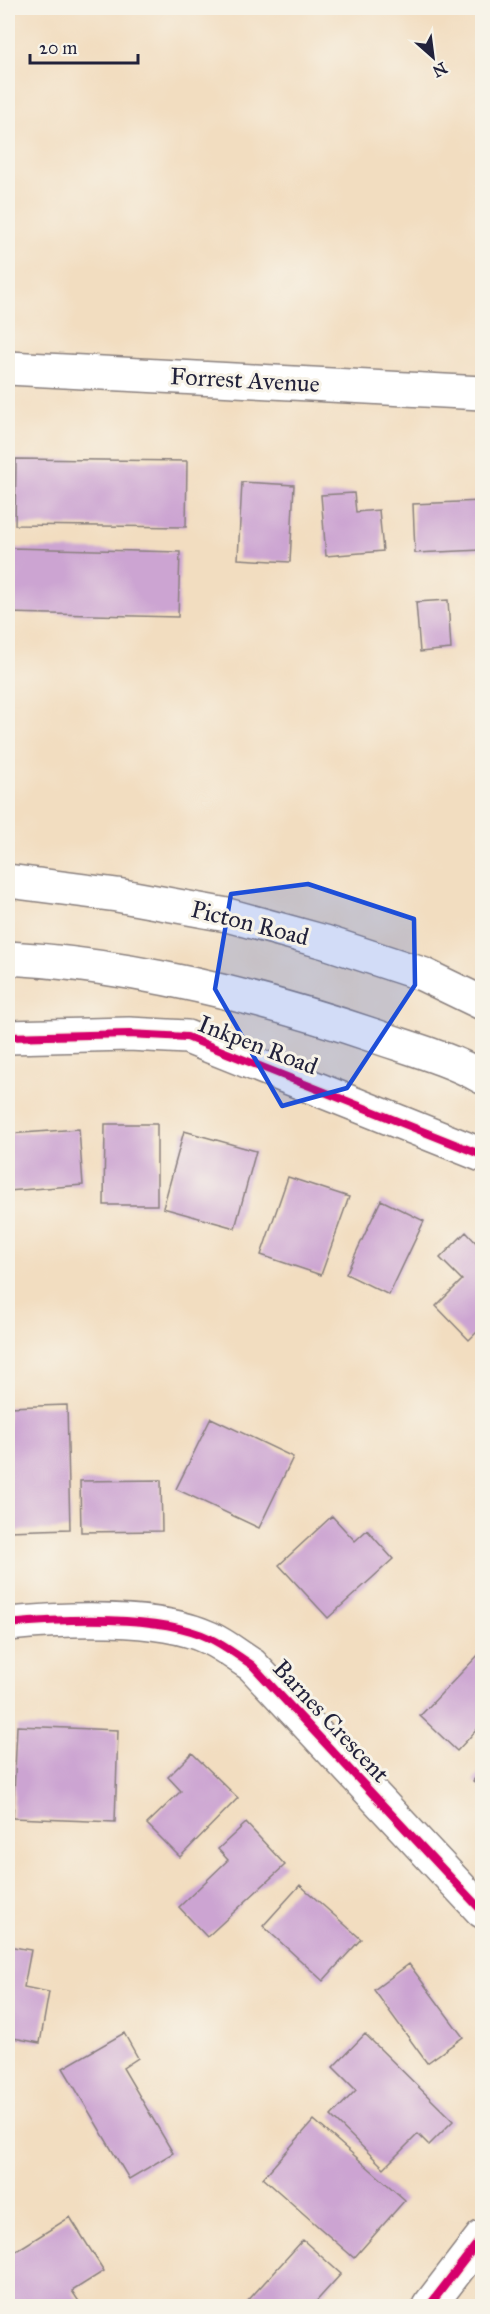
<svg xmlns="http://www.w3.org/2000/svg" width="490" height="2314" font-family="'IM FELL Great Primer',serif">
	<rect width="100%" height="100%" fill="#f7f3e8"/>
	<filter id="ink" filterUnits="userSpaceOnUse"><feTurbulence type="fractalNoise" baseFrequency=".0167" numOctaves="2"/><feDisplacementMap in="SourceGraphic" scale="12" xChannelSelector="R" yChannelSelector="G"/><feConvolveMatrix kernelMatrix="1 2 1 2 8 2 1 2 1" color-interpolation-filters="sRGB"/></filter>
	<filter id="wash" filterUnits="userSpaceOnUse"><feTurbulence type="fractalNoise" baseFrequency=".008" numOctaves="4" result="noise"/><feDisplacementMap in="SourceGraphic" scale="24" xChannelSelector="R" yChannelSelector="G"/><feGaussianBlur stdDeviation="1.35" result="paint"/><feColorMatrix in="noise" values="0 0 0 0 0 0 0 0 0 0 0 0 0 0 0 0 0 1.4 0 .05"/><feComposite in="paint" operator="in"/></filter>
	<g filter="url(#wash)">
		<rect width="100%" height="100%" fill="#f2ddc0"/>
		<g id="blocks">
			<path fill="#cca4d2" d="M16 459 187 461 186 527 15 525Z
				M242 482 294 485 290 562 238 559Z
				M354 493 356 512 379 510 383 551 326 556 321 495Z
				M482 501V550L415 553 413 504Z
				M10 548 180 552 178 617 8 613Z
				M448 600 451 649 420 652 416 602Z
				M105 1124H157V1205H104Z
				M79 1129 83 1185 8 1191V1134Z
				M184 1131 256 1151 235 1228 163 1208Z
				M288 1177 349 1197 321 1275 261 1255Z
				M381 1200 424 1221 389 1295 346 1274Z
				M466 1232 482 1249V1327L469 1340 436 1306 462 1280 440 1258Z
				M67 1405 70 1529 8 1531V1407Z
				M211 1418 293 1457 259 1528 176 1489Z
				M161 1480 162 1531 81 1532 80 1481Z
				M332 1516 355 1541 367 1530 393 1559 328 1618 279 1565Z
				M482 1651V1724L457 1751 420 1716Z
				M17 1726 118 1730 115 1822 13 1818Z
				M192 1753 238 1798 180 1857 147 1824 181 1791 168 1777Z
				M482 1769V1789L473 1781Z
				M246 1823 285 1865 207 1937 179 1907 228 1860 218 1849Z
				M300 1885 361 1939 323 1981 263 1926Z
				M8 1946 31 1950 24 1987 49 1992 40 2043 8 2037Z
				M409 1964 463 2037 427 2063 374 1990Z
				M124 2033 138 2058 123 2068 173 2153 129 2179 63 2068Z
				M365 2034 453 2121 429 2145 418 2134 384 2168 331 2116 356 2090 333 2067Z
				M314 2120 405 2200 354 2258 263 2178Z
				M70 2217 104 2271 72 2291 82 2306H8V2256Z
				M303 2240 341 2274 312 2306H245L244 2305Z"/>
		</g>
	</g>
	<g filter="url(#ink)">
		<use href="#blocks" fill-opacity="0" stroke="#8a807e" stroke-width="1.5"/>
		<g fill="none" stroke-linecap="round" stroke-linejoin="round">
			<g stroke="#8a807e" stroke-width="36">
				<path id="minor" d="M8 1037 129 1034 187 1037 482 1155
					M8 1624C62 1619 159 1614 209 1638 224 1645 238 1656 252 1665L482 1911
					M429 2306 482 2237"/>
			</g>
			<g stroke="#8a807e" stroke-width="36">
				<path id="major" d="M8 368 482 393
					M8 881 117 895 227 915 325 942 422 974 482 1003
					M8 958C132 965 254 995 372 1035 409 1048 448 1058 482 1077"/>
			</g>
			<use href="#minor" stroke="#fff" stroke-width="33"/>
			<use href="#major" stroke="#fff" stroke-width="33"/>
			<g stroke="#f7f3e8" stroke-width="11">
				<path id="cycleway" d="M8 1037 129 1034 187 1037 482 1155
					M8 1624C62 1619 159 1614 209 1638 224 1645 238 1656 252 1665L482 1911
					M429 2306 482 2237"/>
			</g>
			<use href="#cycleway" stroke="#d6006c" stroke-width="8"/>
		</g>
	</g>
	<path fill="#1d4ed8" fill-opacity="0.2" stroke="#1d4ed8" stroke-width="4.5" stroke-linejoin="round" d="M308 884 414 919 415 985 347 1088 282 1106 215 989 231 894Z"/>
	<g text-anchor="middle" stroke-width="6" stroke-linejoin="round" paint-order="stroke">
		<g font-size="24" fill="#22223b" stroke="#f7f3e8">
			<text transform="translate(245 380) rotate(3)" y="8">Forrest Avenue</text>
			<text transform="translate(250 923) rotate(14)" y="8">Picton Road</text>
			<text transform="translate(258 1045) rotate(21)" y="8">Inkpen Road</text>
			<text transform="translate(331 1721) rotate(47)" y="8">Barnes Crescent</text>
		</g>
	</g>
	<rect width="490" height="2314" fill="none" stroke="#f7f3e8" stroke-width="30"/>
	<g transform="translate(433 57) rotate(152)" stroke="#f7f3e8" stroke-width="4.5" paint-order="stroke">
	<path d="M0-4.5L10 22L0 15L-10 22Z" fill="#22223b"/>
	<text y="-9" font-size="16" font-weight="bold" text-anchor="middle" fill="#22223b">N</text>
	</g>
	<path d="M30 54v9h108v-9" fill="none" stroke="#22223b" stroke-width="3"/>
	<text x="39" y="54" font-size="18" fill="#22223b" stroke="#f7f3e8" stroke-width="4.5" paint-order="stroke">20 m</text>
</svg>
